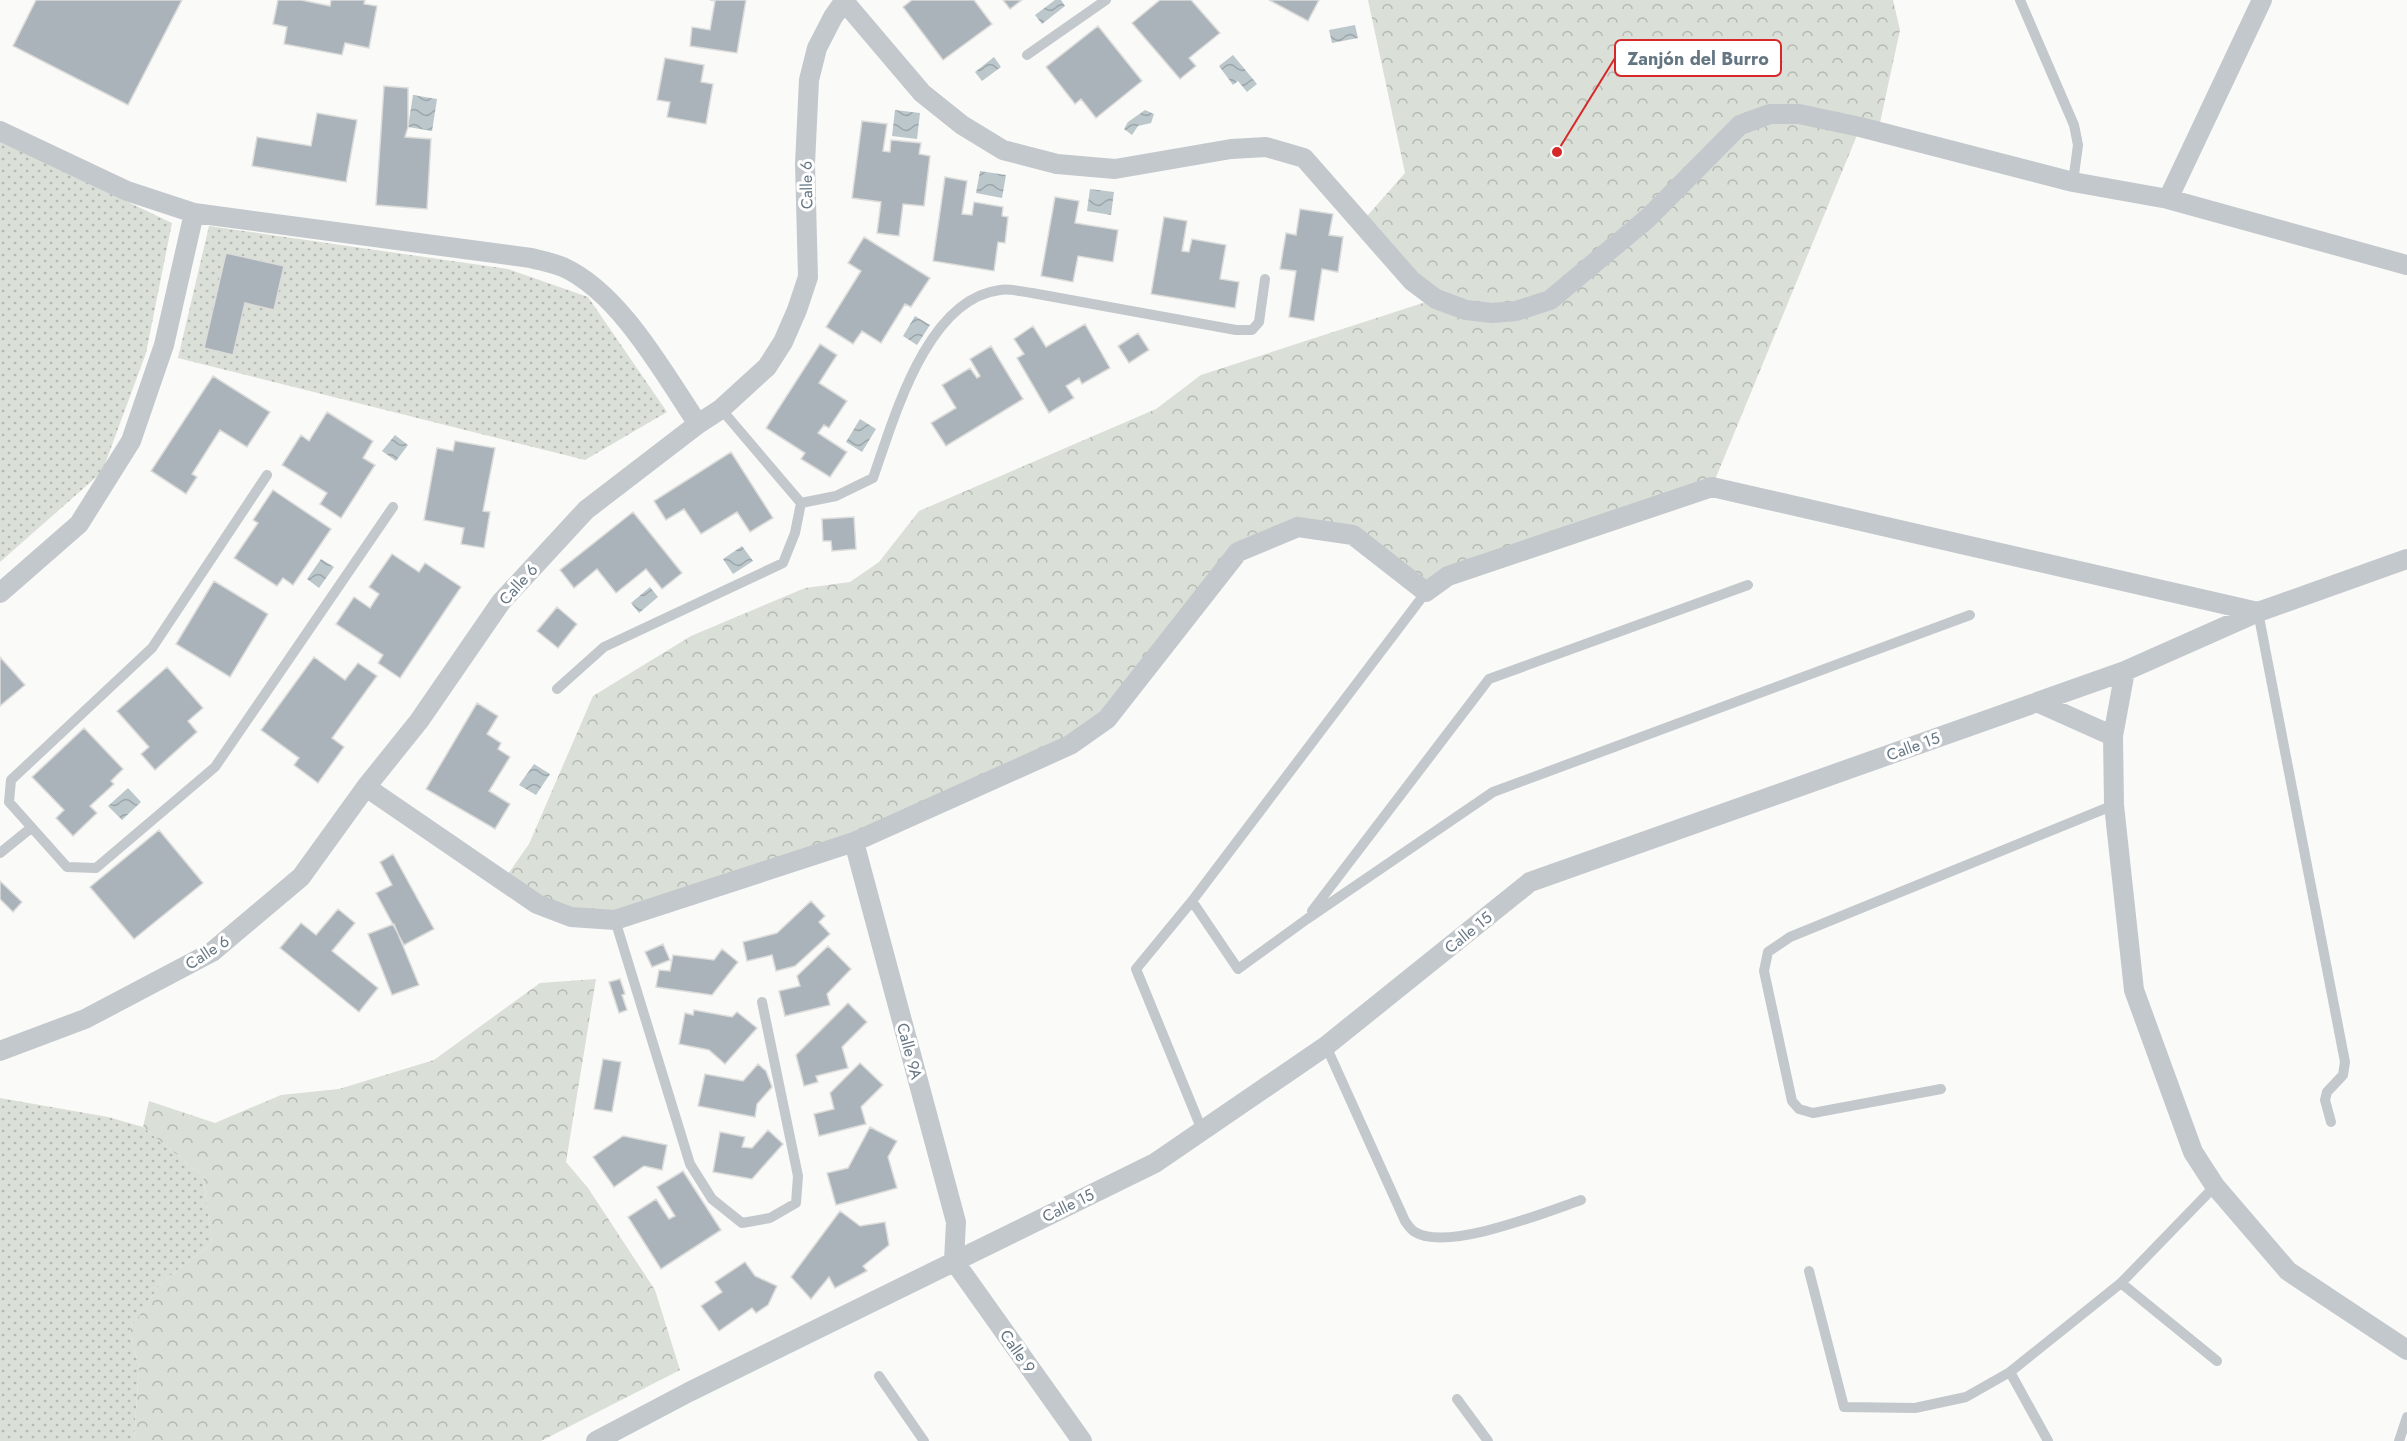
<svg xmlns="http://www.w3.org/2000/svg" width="2407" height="1441" font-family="Jost,sans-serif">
	<defs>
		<pattern id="grass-dots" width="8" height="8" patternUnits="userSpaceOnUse" patternTransform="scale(1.5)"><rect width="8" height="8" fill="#dadfd7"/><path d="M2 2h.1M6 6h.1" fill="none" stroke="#b4b9b4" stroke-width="1.8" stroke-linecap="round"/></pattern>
		<pattern id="forest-crowns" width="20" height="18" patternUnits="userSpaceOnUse" patternTransform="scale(1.5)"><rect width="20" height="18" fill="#dadfd7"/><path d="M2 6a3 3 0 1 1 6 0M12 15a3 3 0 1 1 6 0" fill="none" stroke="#b4b9b4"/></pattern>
		<pattern id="water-waves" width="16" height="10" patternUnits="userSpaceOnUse" patternTransform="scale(1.5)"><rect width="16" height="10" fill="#bbc7cb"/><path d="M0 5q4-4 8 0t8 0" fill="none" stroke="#9ca6aa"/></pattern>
	</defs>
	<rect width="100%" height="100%" fill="#fafaf8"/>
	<path fill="url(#grass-dots)" d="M0 141 172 223 146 353 102 472 0 562Z
		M209 226 508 269 588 297 667 412 585 460 178 358Z
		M0 1098 108 1117 143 1127 203 1176 212 1243 161 1283 129 1331 139 1366 134 1441H0Z"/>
	<path fill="url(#forest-crowns)" d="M1368 0H1893L1900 30 1878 132 1860 128 1712 487 1426 592 1353 535 1298 527 1238 552 1107 719 854 842 615 920 571 917 503 881 529 844 593 696 691 636 805 588 850 582 879 562 919 511 1156 409 1201 375 1435 299 1361 223 1405 173Z
		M596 979 566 1162 588 1188 655 1290 680 1370 541 1441H134L139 1366 129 1331 161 1283 212 1243 203 1176 143 1127 149 1101 215 1123 281 1095 339 1089 434 1060 540 983Z"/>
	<path fill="url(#water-waves)" d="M1055 0H1061L1065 6 1042 24 1035 15Z
		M1355 25 1358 38 1332 43 1329 30Z
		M1233 55 1257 84 1247 92 1238 81 1233 85 1219 66Z
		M994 57 1001 67 982 81 975 72Z
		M413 95 437 99 432 131 408 127Z
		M895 110 920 113 917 139 892 136Z
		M1145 110 1154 114 1151 123 1138 126 1132 135 1124 129 1128 122Z
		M980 171 1006 175 1002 198 976 193Z
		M1090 189 1114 192 1111 215 1087 211Z
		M915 316 930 325 917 345 903 336Z
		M860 419 876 429 862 452 846 442Z
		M395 435 408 445 396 461 382 451Z
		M742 546 753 561 733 574 723 559Z
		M321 559 334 567 319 588 307 579Z
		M650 587 658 597 639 613 631 603Z
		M534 764 550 774 536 795 519 785Z
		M128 788 141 802 122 820 108 806Z"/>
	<path fill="#aab3b9" stroke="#dcdcda" stroke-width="1.5" d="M36 0H182L128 105 13 46Z
		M278 0H301L330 6 331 0H365L364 4 377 6 369 48 345 43 342 55 284 44 287 27 273 24Z
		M710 0H746L737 53 690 46 692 27 710 30 715 1Z
		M912 0H974L992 24 943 60 903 7Z
		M1003 0H1022L1010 9Z
		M1160 0H1191L1220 33 1189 58 1196 66 1180 79 1132 23Z
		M1269 0H1319L1308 21Z
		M1098 26 1142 81 1096 118 1081 99 1075 104 1046 67Z
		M665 58 704 65 701 82 713 84 706 124 667 117 670 102 657 100Z
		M384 86 408 88V127L405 137 431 139 427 209 376 205Z
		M317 113 357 120 346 182 252 166 257 137 311 146Z
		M862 121 887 124 883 151 890 152 891 140 921 143 919 154 930 156 924 206 903 204 899 236 877 233 881 202 852 198Z
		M945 177 967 181 962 214 972 215 974 202 1003 207 1002 216 1008 217 1005 243 998 242 994 271 933 261Z
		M1055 197 1079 201 1075 223 1118 230 1113 262 1078 256 1073 282 1041 276Z
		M1300 209 1333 214 1329 235 1343 237 1338 272 1322 269 1314 321 1289 317 1296 271 1280 269 1286 233 1296 235Z
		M1164 217 1187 221 1182 251 1189 252 1192 239 1226 245 1220 279 1239 282 1235 308 1151 294Z
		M864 237 930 278 911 307 905 304 881 343 862 331 853 344 826 327 861 271 848 263Z
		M226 253 284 266 274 310 245 303 233 355 204 348Z
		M1085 324 1110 368 1082 384 1079 378 1066 386 1074 398 1049 413 1017 358 1024 354 1014 339 1033 326 1046 347Z
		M1138 333 1149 350 1129 363 1118 346Z
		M820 344 837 355 819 383 847 401 829 428 824 425 818 433 847 452 830 477 801 459 805 453 766 428Z
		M991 346 1023 399 946 446 931 423 956 408 942 385 970 368 977 378 980 376 970 359Z
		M213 376 270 412 247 447 220 430 192 474 197 477 186 494 151 471Z
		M327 412 373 441 363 458 375 465 341 518 320 504 327 493 282 465 301 435 309 441Z
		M455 441 495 448 483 511 490 512 484 548 461 544 464 528 424 520 437 448 453 451Z
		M731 452 773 518 750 532 737 512 701 534 684 509 666 520 654 501Z
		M273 490 331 529 293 585 283 578 277 586 234 558 258 523 253 520Z
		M633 512 682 573 662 589 646 569 616 593 597 569 574 588 560 570Z
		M854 517 856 549 832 551 831 541H823L822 519Z
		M392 554 419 572 425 563 461 587 400 678 378 663 383 655 336 624 354 597 370 608 379 594 369 587Z
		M214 581 268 614 230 677 176 644Z
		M557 607 577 624 558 648 537 631Z
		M0 657 25 685 0 706Z
		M314 657 345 680 358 663 377 676 332 738 344 747 318 783 294 765 299 758 261 730Z
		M167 667 203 708 188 721 197 732 155 770 141 754 149 747 117 711Z
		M477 703 498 716 487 734 501 743 498 749 510 757 489 791 510 804 495 829 426 789Z
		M84 728 123 769 111 781 114 784 90 806 97 813 73 836 56 818 64 810 32 777Z
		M159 830 203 883 134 939 90 887Z
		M393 854 434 929 404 945 376 893 392 885 380 862Z
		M0 881 22 902 13 912 0 899Z
		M811 901 825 916 819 922 830 934 795 966 776 971 772 955 747 961 743 942 777 933Z
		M338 909 355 923 332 951 378 988 359 1012 280 948 301 923 316 935Z
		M394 924 419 985 392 995 368 934Z
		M663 944 670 960 652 967 645 952Z
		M828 946 851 969 827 994 830 1005 785 1016 779 991 800 986 797 976Z
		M722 949 738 962 712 995 656 987 659 970 670 971 673 955 714 960Z
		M620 979 625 994 622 995 627 1010 619 1013 609 982Z
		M848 1003 867 1022 842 1047 848 1068 816 1076 818 1082 804 1086 796 1055Z
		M694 1010 732 1017 737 1012 757 1028 725 1064 709 1050 679 1044 685 1013 693 1015Z
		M603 1059 621 1062 612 1112 594 1109Z
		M860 1063 883 1085 861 1107 866 1124 819 1136 814 1114 834 1109 830 1093Z
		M758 1064 766 1071 772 1087 757 1104 755 1117 698 1106 705 1074 743 1081Z
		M870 1127 897 1141 888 1157 897 1188 836 1205 827 1173 848 1168Z
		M768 1130 783 1144 752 1179 713 1172 720 1132 745 1137 742 1147 752 1148Z
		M623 1136 667 1145 662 1170 644 1166 614 1187 593 1157Z
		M683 1171 721 1230 661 1269 628 1217 656 1199 669 1219 675 1216 657 1187Z
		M840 1211 860 1226 885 1222 889 1245 863 1266 867 1271 835 1288 829 1277 811 1299 791 1277Z
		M745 1262 755 1276 777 1286 768 1305 756 1313 752 1308 719 1331 701 1306 722 1292 715 1282Z"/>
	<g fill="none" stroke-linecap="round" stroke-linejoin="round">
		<path stroke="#c3c8cc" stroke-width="10" d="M2020 0 2074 125 2078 145 2073 182
			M1027 55 1106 0
			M721 409 801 503
			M267 475 152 648 11 780 9 802 67 867 96 868 215 767 393 507
			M801 503 836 496 873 478C894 419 926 299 1000 290 1010 288 1022 292 1032 293L1236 330H1252L1259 322 1265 279
			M2258 612 2345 1062 2343 1075 2327 1092 2325 1100 2331 1122
			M557 689 604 647 783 563 795 533 801 503
			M0 853 31 828
			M1192 901 1238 969 1307 919 1493 792 1970 615
			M1312 911 1489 679 1748 585
			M615 920 690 1164 712 1199 742 1223 770 1218 796 1203 798 1176 762 1002
			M1326 1046 1405 1221C1408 1225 1411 1230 1415 1232 1447 1252 1546 1212 1581 1200
			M1941 1089 1813 1113 1799 1109 1792 1101 1764 971 1768 952 1790 937 2114 805
			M1202 1130 1136 969 1192 901 1426 592
			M1809 1271 1844 1407 1915 1408 1966 1397 2010 1372 2121 1283 2215 1186
			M2121 1283 2217 1361
			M2010 1372 2048 1441
			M879 1376 924 1441
			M1457 1399 1488 1441
			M2399 1441 2407 1417"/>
		<path stroke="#c3c8cc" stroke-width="20" d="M843 0 922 93 962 125 1003 150 1057 164 1115 169 1231 149 1266 147 1304 158 1412 281 1436 299 1466 310 1492 313 1516 311 1550 300 1648 218 1740 125 1770 114H1799L1860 127 2073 182 2168 199 2407 265
			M0 131 127 191 194 213 531 258C542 261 553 263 563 267 620 293 663 372 698 424
			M2168 199 2262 0
			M0 593 79 524 131 441 164 345 194 213
			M2125 671 2113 736 2114 805 2134 990 2193 1152 2215 1186 2288 1271 2407 1350
			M2037 702 2113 736
			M366 787 537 904 571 917 615 920 854 842 1070 745 1107 719 1238 552 1298 527 1353 535 1426 592 1448 576 1712 487 2258 612
			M854 842 956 1222 954 1261
			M0 1051 85 1019 212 952 301 877 366 787 419 721 501 602 586 510 698 424 721 409 767 367 783 342 797 310 808 277 805 164 809 80 817 48 833 17 845 0
			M954 1261 1082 1441
			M596 1441 689 1392 1155 1163 1326 1046 1530 882 2125 671 2258 612 2407 559"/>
	</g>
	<g text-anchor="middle" stroke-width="6" stroke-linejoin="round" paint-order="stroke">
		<g font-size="16" fill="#657683" stroke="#fff">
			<text transform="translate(806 185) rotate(-91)" y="6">Calle 6</text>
			<text transform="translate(518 584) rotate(-48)" y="6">Calle 6</text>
			<text transform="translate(1913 746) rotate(-20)" y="6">Calle 15</text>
			<text transform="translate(1468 932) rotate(-39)" y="6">Calle 15</text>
			<text transform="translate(207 952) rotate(-33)" y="6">Calle 6</text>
			<text transform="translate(910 1051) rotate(75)" y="6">Calle 9A</text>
			<text transform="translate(1068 1205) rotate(-26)" y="6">Calle 15</text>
			<text transform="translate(1018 1351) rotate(55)" y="6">Calle 9</text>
		</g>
	</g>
	<path fill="none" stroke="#d62828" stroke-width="2" d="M1557 152L1615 58"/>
	<circle fill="#d62828" stroke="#fff" stroke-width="2" cx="1557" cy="152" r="6"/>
	<rect fill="#fff" stroke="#d62828" stroke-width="2" x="1615" y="40" width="166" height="36" rx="6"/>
	<g font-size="18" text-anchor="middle" font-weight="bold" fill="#657683">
		<text x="1698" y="65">Zanjón del Burro</text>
	</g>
</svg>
